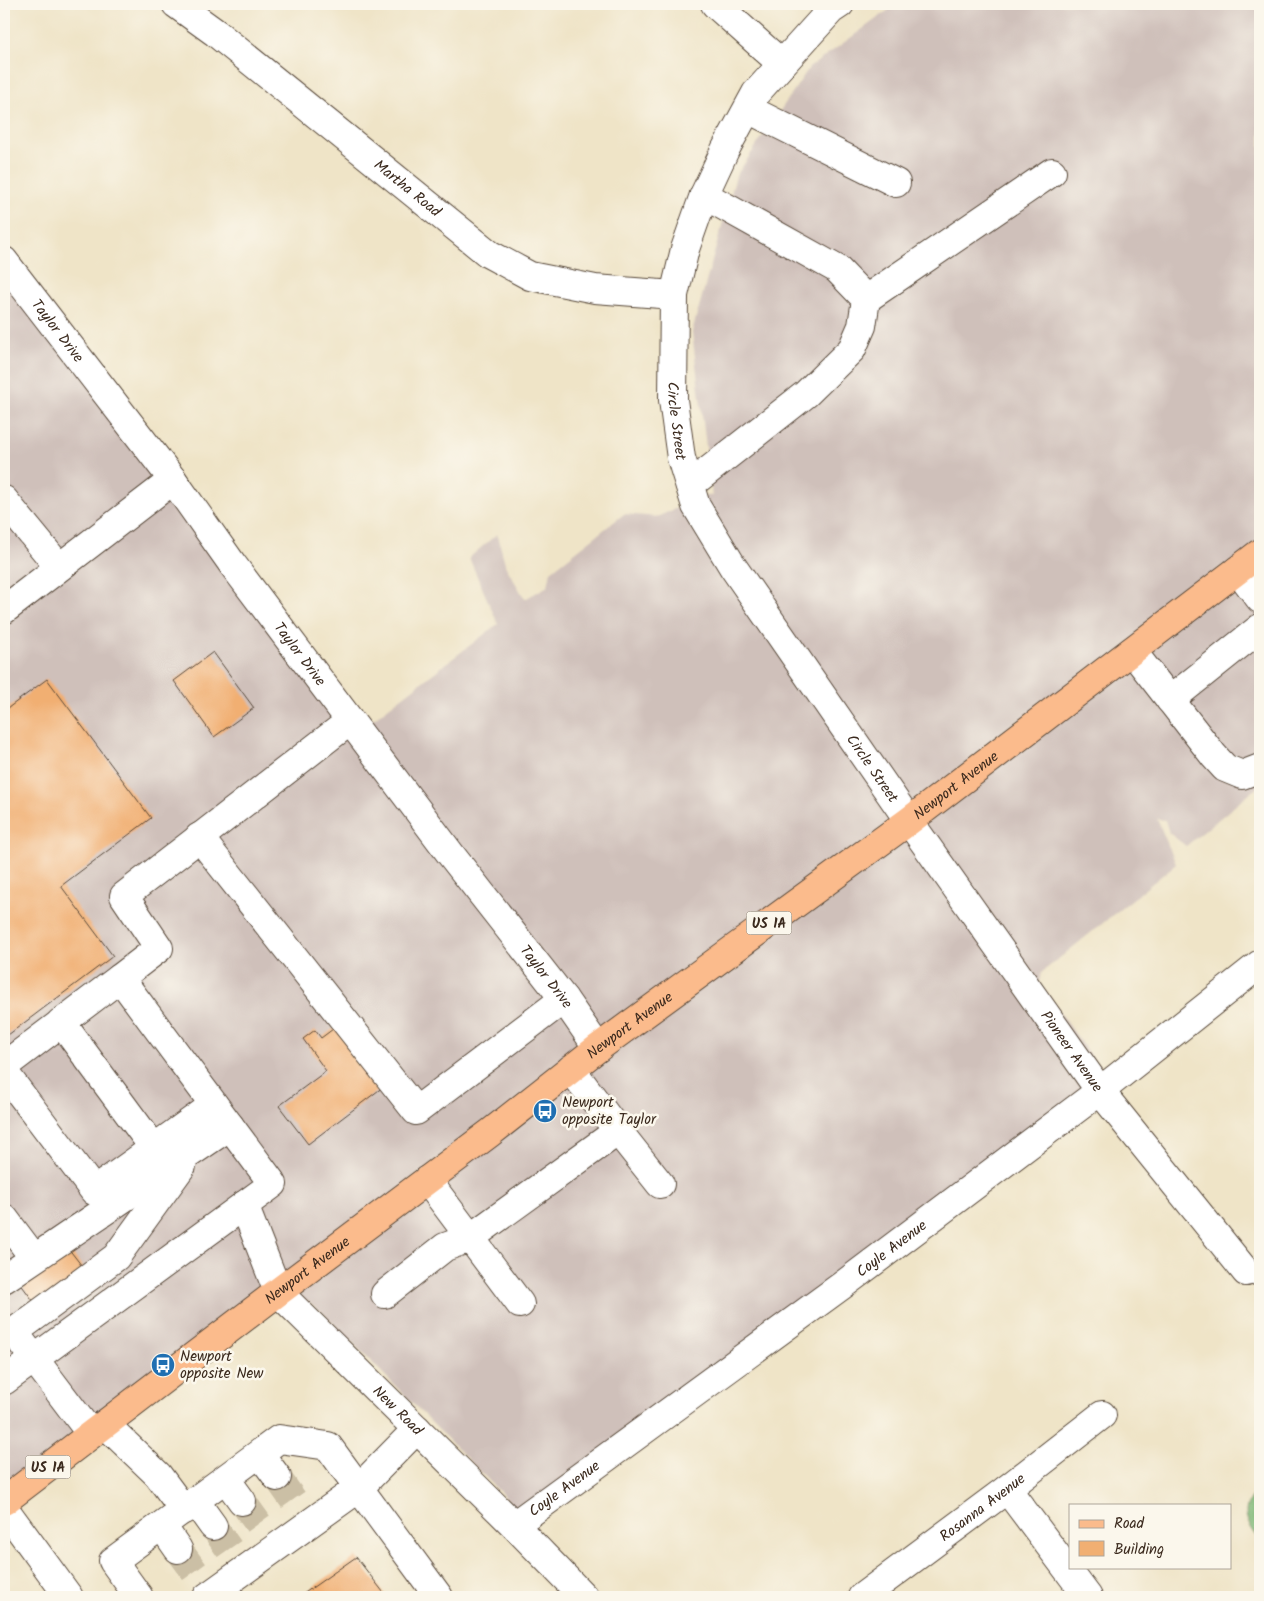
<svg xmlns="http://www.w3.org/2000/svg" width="1264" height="1601" font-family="Kalam,sans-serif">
	<rect width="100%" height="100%" fill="#fbf7ec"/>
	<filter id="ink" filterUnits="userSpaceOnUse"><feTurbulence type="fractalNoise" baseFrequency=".02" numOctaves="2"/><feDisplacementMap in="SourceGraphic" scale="10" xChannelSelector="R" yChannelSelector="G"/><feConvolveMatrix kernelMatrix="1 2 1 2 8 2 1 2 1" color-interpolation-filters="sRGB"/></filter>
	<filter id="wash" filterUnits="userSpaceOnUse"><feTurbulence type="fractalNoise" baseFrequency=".0096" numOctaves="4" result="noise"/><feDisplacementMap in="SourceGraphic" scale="20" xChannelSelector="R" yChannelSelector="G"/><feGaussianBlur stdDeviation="1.12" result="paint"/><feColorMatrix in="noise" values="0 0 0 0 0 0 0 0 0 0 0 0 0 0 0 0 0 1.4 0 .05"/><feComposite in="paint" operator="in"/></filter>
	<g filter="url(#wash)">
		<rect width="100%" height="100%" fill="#efe4c7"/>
		<path fill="#cfc0ba" d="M897 4H1260V785L1186 846 1169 833 1165 820 1157 819 1176 864 1041 973 1039 982 1103 1074 520 1512 322 1312 290 1289 4 1500V245L109 386 368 723 498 624 469 558 497 534 506 567 525 599 548 586 551 571 624 514 657 517 706 495 712 496 692 332 736 176 809 68Z"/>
		<path fill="#7eb876" stroke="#5c714a" d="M1260 1488V1540C1244 1520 1239 1508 1260 1488Z"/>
		<g id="blocks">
			<path fill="#f1af72" d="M213 652 254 708 214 737 174 681Z
				M47 679 151 818 61 886 113 956 4 1038V711Z
				M337 1026 383 1087 308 1144 279 1106 326 1071 303 1039 315 1030 321 1038Z
				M68 1248 85 1270 37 1306 20 1283Z
				M356 1557 387 1597H299Z"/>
		</g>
	</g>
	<g filter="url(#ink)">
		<use href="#blocks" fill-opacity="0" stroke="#564637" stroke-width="1"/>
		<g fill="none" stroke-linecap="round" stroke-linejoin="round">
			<path stroke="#cbbfa5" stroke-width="28" stroke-dasharray="28 14" stroke-linecap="butt" d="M277 1477 299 1508
				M242 1501 265 1533
				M213 1526 234 1556
				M178 1549 201 1580"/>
			<g stroke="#564637" stroke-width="30">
				<g id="minor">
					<path id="s1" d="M176 4 216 33 489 254 530 276 595 289 674 295"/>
					<path d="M715 4 782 64"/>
					<path id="s2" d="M840 4 831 10 756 93 725 150 704 195 685 249 674 295 673 400 681 458 696 506 733 567 909 821 1100 1091 1246 1272"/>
					<path d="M748 109 896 183"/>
					<path id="s3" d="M4 261 173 480 233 565 452 856 564 999 598 1048"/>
					<path d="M866 299 1052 172"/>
					<path d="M690 485 806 394 852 349 862 326 866 299 837 269 704 195"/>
					<path d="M4 500 59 567"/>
					<path d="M1238 570 1260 599"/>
					<path d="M4 610 173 480"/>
					<path d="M1132 651 1214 756 1225 768 1242 775 1260 768"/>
					<path d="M1170 700 1260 628"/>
					<path d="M199 837 416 1111 564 999"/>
					<path d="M120 978 159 948 124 896 350 721"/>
					<path d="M61 1022 154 1148"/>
					<path d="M4 1066 120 978 273 1184 4 1381"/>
					<path d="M4 1072 94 1191 214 1105"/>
					<path d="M618 1131 660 1184"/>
					<path d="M427 1180 520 1304"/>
					<path id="s4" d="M244 1205 278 1292 514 1525 584 1597"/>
					<path d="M4 1218 34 1258"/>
					<path d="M4 1279 230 1126"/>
					<path d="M385 1294 445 1247 470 1238 618 1131 571 1069"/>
					<path d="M14 1332 116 1257 182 1166"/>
					<path d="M23 1344 91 1434"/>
					<path d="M105 1424 158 1475 184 1510"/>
					<path d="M260 1454 277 1477"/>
					<path d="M226 1479 242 1501"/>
					<path d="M1007 1489 1088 1597"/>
					<path d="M195 1501 213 1526"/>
					<path d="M4 1508 69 1597"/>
					<path id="s5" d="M514 1525 844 1284 1100 1091 1260 964"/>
					<path d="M162 1526 178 1549"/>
					<path d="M139 1597 113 1561 279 1439 328 1446 439 1597"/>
					<path d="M207 1597 359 1488 417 1429"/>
					<path id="s6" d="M862 1597 1007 1489 1102 1415"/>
				</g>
			</g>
			<g stroke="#564637" stroke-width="30">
				<g id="major">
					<path id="s7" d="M4 1501 278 1292 490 1133 598 1048 909 821 1260 553"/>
				</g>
			</g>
			<use href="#minor" stroke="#fff" stroke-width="28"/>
			<use href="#major" stroke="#fbbb8c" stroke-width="28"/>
		</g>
	</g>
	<defs>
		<g id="bus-disc" transform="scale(1.25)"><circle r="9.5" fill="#1f6fb2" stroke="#fbf7ec"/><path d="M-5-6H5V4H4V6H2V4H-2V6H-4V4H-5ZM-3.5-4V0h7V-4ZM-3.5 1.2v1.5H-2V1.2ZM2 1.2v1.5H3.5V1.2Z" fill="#fff"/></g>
	</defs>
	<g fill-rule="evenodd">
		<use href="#bus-disc" x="545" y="1111"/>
		<use href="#bus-disc" x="163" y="1365"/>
	</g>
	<g text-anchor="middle" stroke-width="5" stroke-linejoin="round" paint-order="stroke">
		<g fill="#fbf7ec" stroke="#75685c" stroke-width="1">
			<rect x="746.5" y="911.5" width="45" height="23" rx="4"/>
			<rect x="25.5" y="1455.5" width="45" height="23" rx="4"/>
		</g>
		<g font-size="14" font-weight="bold" fill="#3b2a1e">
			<text x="769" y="928">US 1A</text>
			<text x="48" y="1472">US 1A</text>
		</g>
		<g font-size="15" fill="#3b2a1e" stroke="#fbf7ec">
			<text dy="5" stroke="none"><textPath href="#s1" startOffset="296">Martha Road</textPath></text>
			<text dy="5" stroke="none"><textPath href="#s3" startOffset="88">Taylor Drive</textPath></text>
			<text dy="5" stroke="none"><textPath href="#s2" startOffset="468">Circle Street</textPath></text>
			<text dy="5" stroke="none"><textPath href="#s3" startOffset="492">Taylor Drive</textPath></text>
			<text dy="5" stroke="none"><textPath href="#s2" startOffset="872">Circle Street</textPath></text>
			<text dy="5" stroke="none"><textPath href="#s7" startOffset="1191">Newport Avenue</textPath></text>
			<text dy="5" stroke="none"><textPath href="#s3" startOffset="898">Taylor Drive</textPath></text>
			<text dy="5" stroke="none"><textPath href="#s7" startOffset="786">Newport Avenue</textPath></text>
			<text dy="5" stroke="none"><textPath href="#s2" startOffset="1218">Pioneer Avenue</textPath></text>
			<text dy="5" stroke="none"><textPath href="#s5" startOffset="468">Coyle Avenue</textPath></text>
			<text dy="5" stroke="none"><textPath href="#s7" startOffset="381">Newport Avenue</textPath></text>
			<text dy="5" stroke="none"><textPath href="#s4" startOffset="262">New Road</textPath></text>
			<text dy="5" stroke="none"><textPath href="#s5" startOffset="62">Coyle Avenue</textPath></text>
			<text dy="5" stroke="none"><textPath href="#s6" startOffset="150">Rosanna Avenue</textPath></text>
		</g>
		<g font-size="15" fill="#3b2a1e" stroke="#fbf7ec" text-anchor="start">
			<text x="562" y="1107">Newport<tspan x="562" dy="17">opposite Taylor</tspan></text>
			<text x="180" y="1361">Newport<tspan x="180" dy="17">opposite New</tspan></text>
		</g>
	</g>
	<rect width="1264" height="1601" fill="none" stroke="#fbf7ec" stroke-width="20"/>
	<rect x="1069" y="1504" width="162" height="65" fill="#fbf7ec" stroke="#aea59a"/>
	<rect x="1079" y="1520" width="25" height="8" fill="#fbbb8c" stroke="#aea59a"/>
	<text x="1114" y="1528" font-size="15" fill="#3b2a1e">Road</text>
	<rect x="1079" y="1541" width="25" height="15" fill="#f1af72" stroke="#aea59a"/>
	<text x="1114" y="1554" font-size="15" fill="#3b2a1e">Building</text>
</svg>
